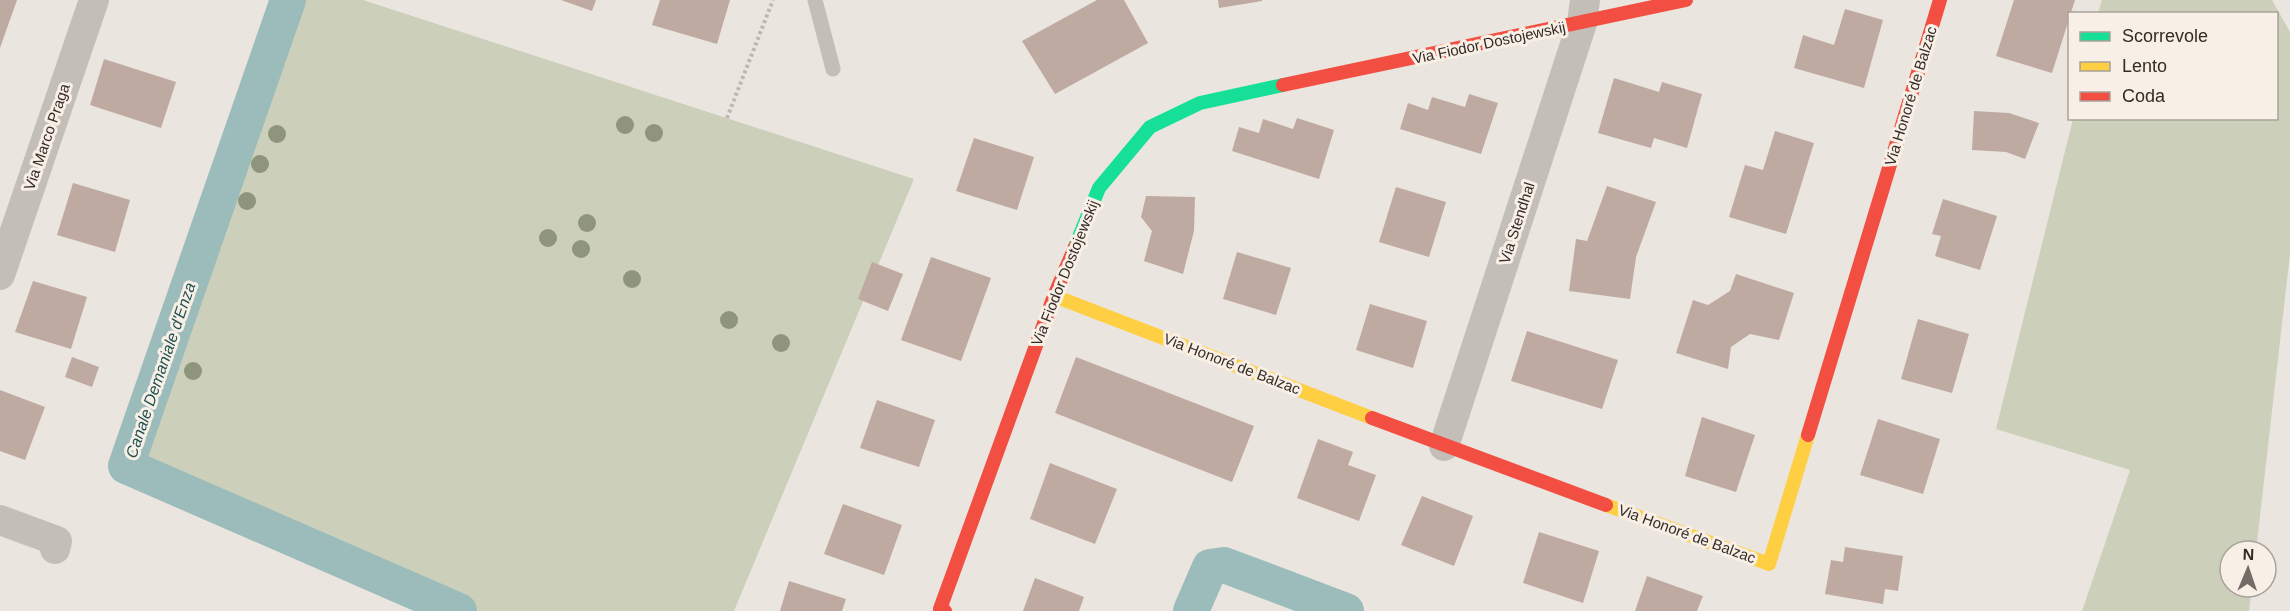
<svg xmlns="http://www.w3.org/2000/svg" width="2290" height="611" font-family="Helvetica,sans-serif">
	<rect width="100%" height="100%" fill="#ebe5df"/>
	<path fill="#ccd0ba" d="M288 0H363L914 179 734 611H459L126 466Z
		M2102 0H2272L2290 32V254L2256 551H2230V587H2252L2249 611H2082L2130 470 1996 429 2073 119 2276 118V14L2098 13Z"/>
	<g fill="none" stroke-linecap="round" stroke-linejoin="round">
		<path stroke="#9cbcbb" stroke-width="36" d="M288 0 126 466 459 611
			M1191 611 1210 567 1224 565 1346 611"/>
	</g>
	<path fill="#beaaa1" d="M0 0H17L0 48Z
		M561 0H596L592 11Z
		M660 0H730L717 44 652 25Z
		M1097 0H1124L1148 43 1055 94 1022 41Z
		M1218 0H1262V1L1219 8Z
		M2014 0H2075L2052 73 1996 56Z
		M1845 9 1883 20 1864 88 1794 68 1803 35 1834 45Z
		M104 59 176 82 161 128 90 105Z
		M1614 78 1659 92 1662 82 1702 94 1687 148 1654 138 1651 148 1598 133Z
		M1469 94 1498 103 1481 154 1400 129 1408 103 1428 110 1432 97 1465 107Z
		M1974 111 2009 113 2039 123 2025 159 2006 152 1972 150Z
		M1297 118 1334 130 1319 179 1232 151 1239 127 1259 133 1263 119 1293 129Z
		M1775 131 1814 143 1786 234 1729 217 1745 165 1763 170Z
		M974 138 1034 157 1017 210 956 191Z
		M73 183 130 200 115 252 57 235Z
		M1607 186 1656 202 1636 257 1630 299 1569 291 1576 239 1587 241Z
		M1396 187 1446 202 1429 257 1379 242Z
		M1146 196 1195 197 1194 231 1183 274 1144 261 1152 231 1141 217Z
		M1943 199 1997 216 1980 270 1935 256 1941 236 1932 234Z
		M1237 252 1291 268 1276 315 1223 299Z
		M931 257 991 278 961 361 901 340Z
		M872 262 903 274 888 311 858 299Z
		M1736 274 1794 293 1779 340 1750 334 1731 347 1728 369 1676 353 1693 300 1708 305 1730 291Z
		M33 281 87 297 71 349 15 332Z
		M1370 304 1427 321 1413 368 1356 350Z
		M1918 319 1969 334 1952 393 1901 379Z
		M1527 331 1618 360 1602 409 1511 381Z
		M72 357 99 367 92 387 65 377Z
		M1076 357 1254 426 1232 482 1055 413Z
		M0 390 45 407 25 460 0 451Z
		M877 400 935 420 919 467 860 448Z
		M1702 417 1755 435 1736 492 1685 476Z
		M1878 419 1940 439 1923 494 1860 475Z
		M1318 439 1353 452 1348 465 1376 475 1359 521 1297 498Z
		M1050 463 1117 489 1095 544 1030 519Z
		M1422 496 1473 516 1454 566 1401 545Z
		M843 504 902 525 884 575 824 554Z
		M1539 532 1599 551 1583 603 1523 583Z
		M1845 547 1903 556 1898 591 1885 589 1883 604 1825 594 1831 560 1843 562Z
		M1647 576 1703 596 1697 611H1635Z
		M1035 578 1084 597 1079 611H1023Z
		M789 581 846 599 842 611H780Z"/>
	<g fill="none" stroke-linecap="round" stroke-linejoin="round">
		<path stroke="#bdb6b1" stroke-width="4" stroke-dasharray="3 3" stroke-linecap="butt" d="M727 118 773 0"/>
		<path stroke="#c4beb8" stroke-width="15" d="M815 0 833 69"/>
		<path stroke="#c4beb8" stroke-width="30" d="M0 275 94 0
			M1444 446 1582 23 1585 0
			M0 520 57 541 55 549"/>
		<path stroke="#16e098" stroke-width="14" d="M1075 247 1099 188 1150 127 1200 103 1283 85"/>
		<path stroke="#ffcf43" stroke-width="14" d="M1054 296 1372 418
			M1606 505 1769 564 1808 435"/>
		<path stroke="#f24e42" stroke-width="14" d="M1283 85 1686 0
			M1372 418 1606 505
			M1808 435 1940 0
			M945 611 940 609 1054 296 1075 247"/>
	</g>
	<g fill="#8f947d">
		<circle cx="625" cy="125" r="9"/>
		<circle cx="654" cy="133" r="9"/>
		<circle cx="277" cy="134" r="9"/>
		<circle cx="260" cy="164" r="9"/>
		<circle cx="247" cy="201" r="9"/>
		<circle cx="587" cy="223" r="9"/>
		<circle cx="548" cy="238" r="9"/>
		<circle cx="581" cy="249" r="9"/>
		<circle cx="632" cy="279" r="9"/>
		<circle cx="729" cy="320" r="9"/>
		<circle cx="781" cy="343" r="9"/>
		<circle cx="193" cy="371" r="9"/>
	</g>
	<g text-anchor="middle" stroke-width="6" stroke-linejoin="round" paint-order="stroke">
		<g font-size="15" fill="#342b27" stroke="#f8f0e6">
			<text transform="translate(1489 43) rotate(-12)" y="5">Via Fiodor Dostojewskij</text>
			<text transform="translate(1911 96) rotate(-73)" y="5">Via Honoré de Balzac</text>
			<text transform="translate(47 137) rotate(-71)" y="5">Via Marco Praga</text>
			<text transform="translate(1517 223) rotate(-72)" y="5">Via Stendhal</text>
			<text transform="translate(1065 273) rotate(-68)" y="5">Via Fiodor Dostojewskij</text>
			<text transform="translate(1232 364) rotate(21)" y="5">Via Honoré de Balzac</text>
			<text transform="translate(1687 534) rotate(20)" y="5">Via Honoré de Balzac</text>
		</g>
		<g font-size="16" font-style="italic" fill="#1e5054" stroke="#f8f0e6">
			<text transform="translate(160 370) rotate(-71)" y="6">Canale Demaniale d'Enza</text>
		</g>
	</g>
	<rect x="2068" y="12" width="210" height="108" fill="#f8f0e6" stroke="#aaa19a" stroke-width="1.5"/>
	<rect x="2080" y="32" width="30" height="9" fill="#16e098" stroke="#aaa19a" stroke-width="1.5"/>
	<text x="2122" y="42" font-size="18" fill="#342b27">Scorrevole</text>
	<rect x="2080" y="62" width="30" height="9" fill="#ffcf43" stroke="#aaa19a" stroke-width="1.5"/>
	<text x="2122" y="72" font-size="18" fill="#342b27">Lento</text>
	<rect x="2080" y="92" width="30" height="9" fill="#f24e42" stroke="#aaa19a" stroke-width="1.5"/>
	<text x="2122" y="102" font-size="18" fill="#342b27">Coda</text>
	<g transform="translate(2248 569) rotate(2)"><circle r="28" fill="#f8f0e6" stroke="#aaa19a" stroke-width="1.5"/>
	<path d="M0-4.5L10 22L0 15L-10 22Z" fill="#746c67"/>
	<text y="-9" font-size="16" font-weight="bold" text-anchor="middle" fill="#342b27">N</text>
	</g>
</svg>
